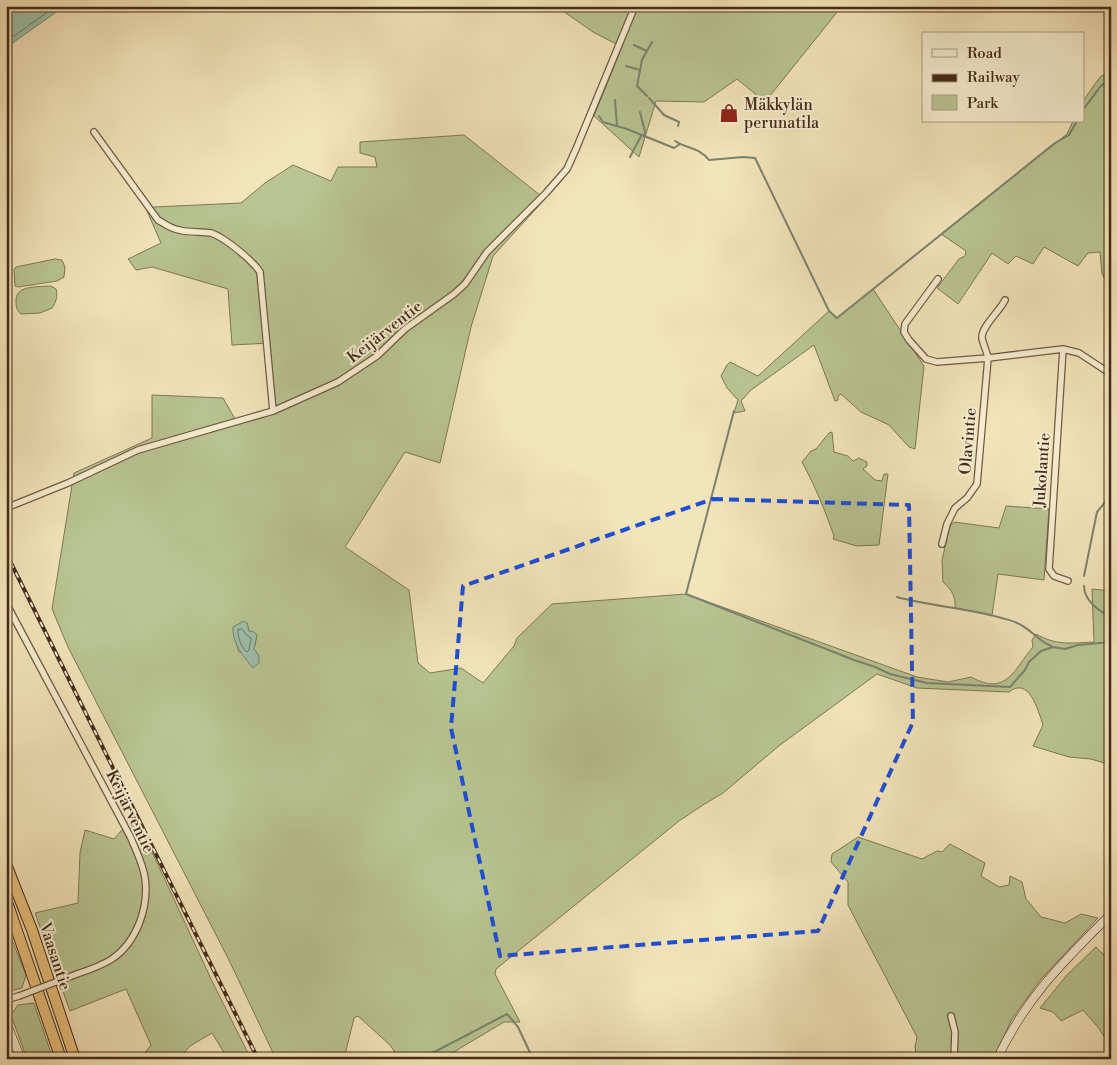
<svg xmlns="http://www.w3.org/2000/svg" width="1117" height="1065" font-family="'Libre Bodoni',serif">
	<rect width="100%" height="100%" fill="#f3e5ba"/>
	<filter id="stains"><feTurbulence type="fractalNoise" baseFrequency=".004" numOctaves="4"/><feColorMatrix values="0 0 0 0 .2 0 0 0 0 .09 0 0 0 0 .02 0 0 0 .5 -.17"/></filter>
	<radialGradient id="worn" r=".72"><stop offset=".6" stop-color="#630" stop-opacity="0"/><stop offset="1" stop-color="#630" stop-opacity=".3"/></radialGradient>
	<path fill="#b8c592" stroke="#7f7856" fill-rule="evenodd" d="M566 6H842L765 102 737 79 704 102 656 101 639 157 594 116 622 47 593 32 563 11Z
		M1111 70V289L1102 274 1100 252 1088 253 1078 266 1044 247 1033 264 1016 256 1008 264 992 253 958 304 937 288 959 259 965 256 966 251 941 234 1067 134 1073 121H1083V101L1100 77Z
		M464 135 545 199 493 256 471 327 440 463 405 452 345 547 409 590 418 663 430 673 461 668 483 683 514 646 517 638 552 604 686 594 917 677 948 682 971 677C1007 697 1014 669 1033 647L1032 640 1036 634C1057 646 1071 643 1094 642L1092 589 1111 591V765L1091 759 1069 757 1033 746 1043 725C1038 710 1029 676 1009 692L917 688 877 674 780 745 723 793 703 805 679 821 496 969 495 974 520 1022H504L442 1059H399L390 1045 358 1016 354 1018 344 1059H276L229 960 68 647 52 609 74 473 152 438V395L223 398 238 424 276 413 270 343 232 345 228 289 152 267 136 270 128 259 161 243 147 211 154 207 241 203 265 183 293 165 331 181 338 167H377L375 157 360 153V142ZM247 623 249 631 257 635 254 649 259 656 239 652 236 643Z
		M55 259 62 260 65 267 64 277 57 281 18 287 15 286 14 270 16 267Z
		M51 286 56 289C58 296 56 302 52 308L40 313 21 314C16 310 16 306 16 299 17 285 39 287 51 286Z
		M873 289 924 366 915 449 909 447 889 425 861 412 841 394 838 396V400L835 401 814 345 751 390 741 401 745 411 734 413 738 400 727 388 721 376 727 365 730 362 758 376 829 311 837 318Z
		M832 432 834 452 848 456 853 461 859 458 867 462V466L863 469 875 480 882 481 884 474H888L879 545 857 546 833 539 834 536C825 510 815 486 802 462L811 451 816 449 829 433Z
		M1006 506 1049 509 1044 580 998 574 992 615 955 608C956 596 951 589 943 582L942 560 950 526 954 522 999 528Z
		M140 826 212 981 251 1059H228L212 1033 190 1046 179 1059H140L151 1045 126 989 70 1011 35 913 78 903 80 853 85 830 114 839 122 830Z
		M858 837 922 859 937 851 942 852 950 844 985 863 981 876 999 887 1009 885 1010 876 1022 882 1026 899 1041 917 1065 923 1081 914 1098 918 1041 979 1012 1019 993 1059H917L915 1047 917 1037 848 905V882L831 862 832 854Z
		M6 925 26 975 22 988 10 991 6 989Z
		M1096 947 1111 962V1048L1098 1027 1083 1010 1061 1021 1053 1012 1040 1008 1067 975Z
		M34 1003 53 1059H27L11 1015 18 1005Z"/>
	<path fill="#9dc0aa" stroke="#7a8470" d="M6 6H65L11 44 6 37Z
		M244 621 247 623 249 631 254 632 257 635 254 649 259 656V663L253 668C243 656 232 643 233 627Z"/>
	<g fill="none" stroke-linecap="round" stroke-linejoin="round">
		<path stroke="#727662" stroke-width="1" d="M6 35 14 36 56 6
			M242 629 246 634 251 638 249 650 247 652C242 649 237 636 238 630Z"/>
		<path stroke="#7a8470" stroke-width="2" d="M634 45 647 51
			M626 66 640 70
			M647 96 637 86 642 60 652 42
			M649 98 664 115 679 122 678 126
			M615 100 617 126
			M1083 110 1100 87 1111 77
			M640 112 645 132 644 137
			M599 116 603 122 627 129 674 148 680 144
			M675 141C687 149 699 147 709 160L743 157 755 158 829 311 837 318 1055 143 1069 135 1077 121
			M630 157 641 136
			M734 411 686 594 854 660 875 667 890 674 927 683 1010 687 1025 670 1029 662 1041 651 1053 647 1065 649 1078 645 1111 642
			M1084 576 1097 512 1111 495
			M1084 586C1084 600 1099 612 1111 616
			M897 597C930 606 965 608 998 617 1004 619 1011 620 1017 623 1030 628 1038 641 1051 646
			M421 1059 507 1014 518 1027 533 1059"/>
		<g stroke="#715a41" stroke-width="8">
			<path id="minor" d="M94 132 158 220C165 224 171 229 179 230 190 233 201 231 211 233 224 237 252 260 260 272L273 411
				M938 279 905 324 904 332 909 340 926 359 937 362 988 358 1063 349 1079 353 1111 374
				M1063 349 1049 569 1054 576 1068 581
				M6 508 68 483 138 450 273 411 338 382 377 356 405 329 454 294 465 284 487 252 546 193 567 169 576 149 635 6
				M942 544 947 524 955 508 967 498 977 484 988 358C987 352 983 344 982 338 981 327 1000 311 1005 300
				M6 603 131 838C136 851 143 864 145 878 149 907 137 942 112 959 101 966 89 970 77 974
				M6 1000 19 996
				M951 1016 955 1032 954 1059"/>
		</g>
		<g stroke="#462b19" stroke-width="9">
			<path id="secondary" d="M6 1022 21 1059
				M997 1059C1027 996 1063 962 1111 914"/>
		</g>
		<g stroke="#462b19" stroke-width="12">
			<path id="trunk" d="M6 864 32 930 75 1059
				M6 899 61 1059"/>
		</g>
		<use href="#minor" stroke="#f7eed2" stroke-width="5.5"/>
		<use href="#secondary" stroke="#f7eed2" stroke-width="8"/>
		<use href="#trunk" stroke="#eac27d" stroke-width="10"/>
		<g stroke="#462b19" stroke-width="4">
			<path id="rail" d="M6 553 258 1059"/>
		</g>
		<use href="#rail" stroke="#f7eed2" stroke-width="2" stroke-dasharray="5.5" stroke-linecap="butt"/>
		<g stroke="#715a41" stroke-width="8" stroke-linecap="butt">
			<path id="minor-bridge" d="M19 996 77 974"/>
		</g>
		<use href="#minor-bridge" stroke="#f7eed2" stroke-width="5.5"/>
	</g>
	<path fill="none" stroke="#1d4ed8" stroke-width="4" stroke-dasharray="10 6" stroke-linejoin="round" d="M713 499 909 505 913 722 818 931 500 956 451 728 463 586Z"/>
	<defs>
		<g id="shop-bare" transform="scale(1.5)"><path d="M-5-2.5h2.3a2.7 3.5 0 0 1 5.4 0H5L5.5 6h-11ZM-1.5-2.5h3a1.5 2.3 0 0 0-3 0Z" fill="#8f2418" stroke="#f7eed2" stroke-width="2.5" paint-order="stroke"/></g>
	</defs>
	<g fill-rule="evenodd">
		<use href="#shop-bare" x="729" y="113"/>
	</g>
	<g text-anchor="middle" stroke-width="4" stroke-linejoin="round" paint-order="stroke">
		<g font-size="16" fill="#462b19" stroke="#f7eed2" text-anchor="start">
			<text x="744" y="110">Mäkkylän<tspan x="744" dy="18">perunatila</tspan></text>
		</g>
		<g font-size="16" fill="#462b19" stroke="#f7eed2">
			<text transform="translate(384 331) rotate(-38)" y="6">Keijärventie</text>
			<text transform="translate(967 441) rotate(-85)" y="6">Olavintie</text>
			<text transform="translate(1041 470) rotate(-86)" y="6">Jukolantie</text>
			<text transform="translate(131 811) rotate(64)" y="6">Keijärventie</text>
			<text transform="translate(56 956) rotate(72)" y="6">Vaasantie</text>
		</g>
	</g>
	<rect width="1117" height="1065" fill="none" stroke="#f3e5ba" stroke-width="25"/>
	<rect x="8" y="8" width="1102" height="1050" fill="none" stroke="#462b19" stroke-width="2.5"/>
	<rect x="12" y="12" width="1092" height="1040" fill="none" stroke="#462b19"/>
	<rect x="922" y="32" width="162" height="90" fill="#f7eed2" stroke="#b0a088"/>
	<rect x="932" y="49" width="25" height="8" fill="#f7eed2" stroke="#b0a088"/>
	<text x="967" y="58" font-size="15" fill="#462b19">Road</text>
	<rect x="932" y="74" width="25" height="8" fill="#462b19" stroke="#b0a088"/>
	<text x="967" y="82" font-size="15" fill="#462b19">Railway</text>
	<rect x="932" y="95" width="25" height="15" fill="#b8c592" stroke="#b0a088"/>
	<text x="967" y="108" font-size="15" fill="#462b19">Park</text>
	<rect width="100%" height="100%" filter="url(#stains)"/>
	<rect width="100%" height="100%" fill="url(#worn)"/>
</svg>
